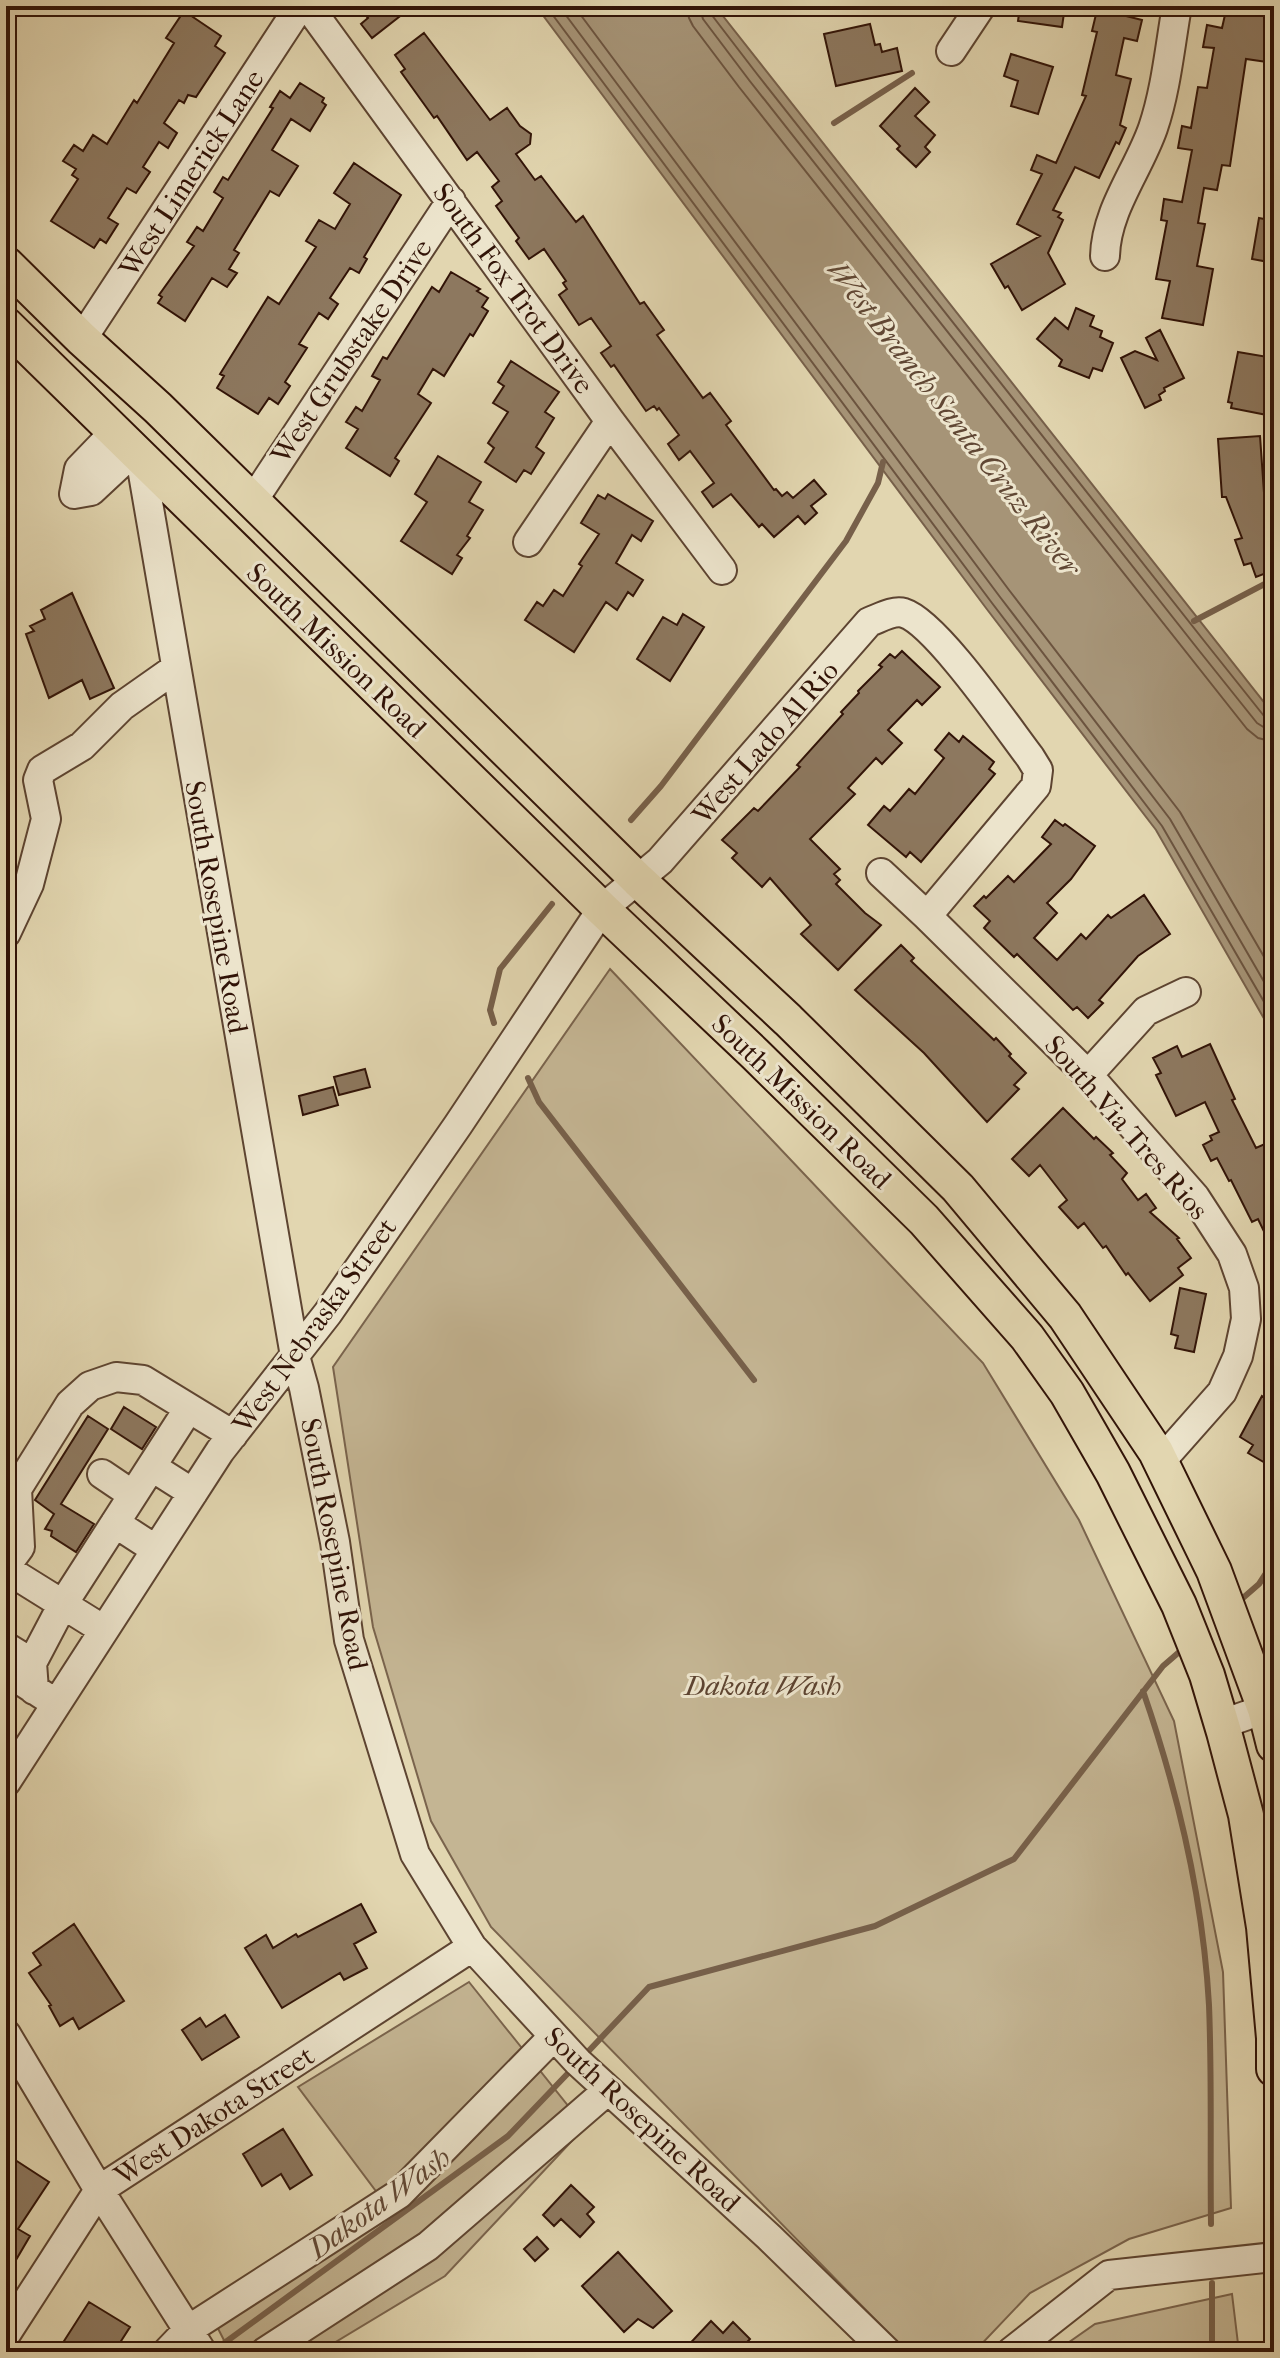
<svg xmlns="http://www.w3.org/2000/svg" width="1280" height="2358" font-family="'IM FELL French Canon',serif">
	<rect width="100%" height="100%" fill="#e2d6b0"/>
	<filter id="stains"><feTurbulence type="fractalNoise" baseFrequency=".0025" numOctaves="4"/><feColorMatrix values="0 0 0 0 .2 0 0 0 0 .09 0 0 0 0 .02 0 0 0 .5 -.17"/></filter>
	<radialGradient id="worn" r=".72"><stop offset=".6" stop-color="#630" stop-opacity="0"/><stop offset="1" stop-color="#630" stop-opacity=".3"/></radialGradient>
	<path fill="#c4b593" stroke="#7a644d" stroke-width="2" d="M610 969 983 1363 1079 1520 1174 1721 1223 1972 1231 2208 1129 2239 1030 2293 974 2352H907L491 1927 431 1821 373 1627 333 1367Z
		M469 1982 585 2127 445 2276 319 2352H230L206 2305 381 2198 298 2087Z
		M1232 2294 1239 2352H1055L1095 2324Z"/>
	<path fill="#a69477" stroke="#77604a" stroke-width="2" d="M536 6H715L1274 715V1036L1156 830 986 608Z"/>
	<g fill="none" stroke-linecap="round" stroke-linejoin="round">
		<path stroke="#6c543f" stroke-width="2" d="M546 6 992 603 1162 826 1274 1019
			M559 6 1000 597 1170 819 1274 999
			M574 6 1009 590 1180 812 1274 974
			M687 6 689 18 693 26 739 87 1247 729 1258 738 1274 742
			M699 6 703 19 749 80 1197 648 1257 723 1265 728 1274 729
			M709 6 711 14 757 74 1205 642 1264 716 1274 719"/>
		<path stroke="#77604a" stroke-width="6" d="M834 123 912 73
			M1194 621 1274 579
			M631 820 661 786 846 541 878 483 883 462
			M494 1023 490 1010 500 969 552 904
			M528 1078 539 1102 754 1380
			M1236 1604 1259 1584 1274 1561
			M1143 1691C1178 1792 1203 1898 1209 2005 1212 2078 1210 2151 1211 2224
			M583 2057 649 1987 875 1926 1014 1859 1163 1666 1185 1647
			M1212 2283V2352
			M212 2352 508 2136 573 2068"/>
	</g>
	<path fill="#8d785f" stroke="#311307" stroke-width="2" d="M358 6H413L372 38 361 24 368 18Z
		M1020 6H1065L1062 27 1018 21Z
		M1098 6H1128L1126 16 1142 20 1137 41 1124 38 1116 75 1131 79 1120 125 1126 128 1119 144 1116 142 1099 178 1075 167 1053 210 1061 213 1058 217 1063 220 1048 253 1065 284 1022 310 1008 286 1005 288 991 264 1040 236 1017 224 1042 174 1031 170 1037 155 1056 163 1086 96 1082 95 1097 32 1092 31Z
		M1227 6H1274V63L1246 59 1230 166 1222 165 1217 190 1204 188 1198 223 1205 224 1197 266 1213 269 1203 325 1162 318 1170 281 1156 279 1167 221 1161 220 1164 199 1182 202 1192 150 1178 148 1182 126 1191 128 1198 87 1207 88 1214 48 1203 47 1207 25 1222 28Z
		M184 11 221 36 215 46 225 53 196 97 188 95 184 103 179 100 164 123 177 133 168 148 159 142 143 167 150 172 136 193 127 188 108 218 118 224 106 243 100 239 94 248 51 221 78 179 72 175 76 169 63 161 74 145 83 151 93 135 107 144 134 100 137 103 174 43 166 38Z
		M870 24 875 45 880 44 882 52 897 48 902 71 836 86 824 34Z
		M424 33 490 120 507 108 520 126 531 134 530 144 516 154 535 180 541 176 576 222 583 216 640 304 644 302 664 330 657 335 703 398 710 393 731 421 726 425 774 490 776 489 782 496 787 492 793 498 814 480 826 494 811 506 817 513 805 524 798 516 774 537 762 524 759 527 731 494 713 507 702 492 714 483 690 451 679 460 668 444 679 435 659 408 657 410 654 406 646 411 614 365 611 367 601 353 611 346 591 318 579 325 559 295 567 289 563 283 566 281 544 249 529 259 516 241 519 238 496 206 502 201 492 187 499 181 477 152 467 160 437 116 434 118 401 72 405 69 395 55Z
		M1011 54 1053 67 1038 114 1011 106 1018 81 1004 76Z
		M300 83 324 98 322 102 326 105 310 131 291 119 272 150 298 166 279 196 270 191 234 250 239 253 229 269 237 273 227 287 212 278 185 321 158 303 162 297 159 295 194 246 187 242 197 227 203 231 223 198 214 192 223 177 228 180 273 108 270 107 280 91 290 98Z
		M915 88 929 102 915 116 935 135 925 147 930 152 916 167 897 149 900 146 880 126Z
		M354 163 401 195 364 257 367 259 359 273 350 268 330 298 338 304 328 319 319 313 299 344 307 348 285 382 290 386 278 404 269 398 258 414 217 388 224 376 220 374 268 297 279 304 316 247 306 241 319 220 335 229 350 204 334 193Z
		M1259 218 1274 221V263L1252 259Z
		M451 272 480 289 477 291 488 298 482 307 488 311 473 336 470 334 444 376 433 369 418 394 431 403 395 458 399 461 390 476 346 448 358 429 346 422 356 407 362 411 380 380 372 376 383 357 387 359 432 287 439 292Z
		M1076 308 1094 316 1090 326 1102 331 1100 337 1113 343 1102 371 1093 368 1089 378 1059 366 1062 360 1037 339 1055 318 1068 329Z
		M1160 330 1184 378 1164 388 1165 391 1159 395 1161 400 1145 408 1121 358 1135 351 1157 360 1146 338Z
		M1238 352 1273 358 1270 377 1274 379 1267 415 1231 408 1232 403 1228 402Z
		M511 361 559 392 545 412 554 418 536 447 544 453 531 474 524 470 516 482 485 462 494 448 488 443 508 412 493 403 504 386 498 382Z
		M1260 436 1266 521 1274 518V570L1256 577 1251 563 1244 565 1235 540 1242 538 1226 497H1222L1218 439Z
		M438 456 481 482 469 502 483 510 467 536 470 538 457 555 462 558 452 574 401 541 427 502 415 494Z
		M608 494 653 521 641 541 632 535 616 563 643 580 633 596 628 592 617 610 606 602 574 652 525 620 537 602 543 606 554 590 563 596 582 566 579 564 599 534 581 523 598 495 605 499Z
		M72 593 114 688 90 699 82 680 49 698 26 634 34 631 30 626 45 619 41 610Z
		M683 614 704 627 670 681 637 659 663 617 677 625Z
		M902 651 940 687 922 705 917 700 888 730 902 743 882 764 876 758 848 788 855 794 810 839 840 869 834 874 840 880 836 884 865 913 881 925 838 970 801 934 811 925 770 878 762 887 732 858 737 853 722 840 754 808 758 811 800 767 797 765 843 714 841 712 859 693 858 691 882 667 879 665 890 654 895 658Z
		M949 733 959 742 963 736 994 762 989 769 995 774 921 862 910 852 906 857 868 825 884 806 890 811 909 789 915 794 944 758 935 750Z
		M1055 820 1063 826 1065 824 1095 846 1071 879 1047 903 1057 913 1034 938 1057 960 1081 934 1086 939 1108 915 1111 918 1144 895 1170 934 1138 956 1099 1000 1103 1003 1088 1018 1077 1007 1073 1010 1017 954 1014 957 984 928 990 921 974 906 984 896 986 898 1008 876 1014 882 1051 844 1042 837Z
		M901 945 914 958 911 961 994 1040 996 1038 1011 1054 1009 1056 1026 1073 1014 1085 1019 1089 987 1122 924 1053 855 990Z
		M1210 1044 1235 1099 1232 1100 1256 1148 1274 1140V1252L1258 1219 1252 1222 1231 1180 1229 1181 1217 1158 1211 1161 1203 1145 1212 1140 1210 1136 1219 1132 1205 1102 1176 1116 1156 1075 1161 1073 1153 1058 1177 1046 1182 1057Z
		M365 1069 370 1087 339 1095 334 1077Z
		M333 1087 338 1105 303 1115 299 1096Z
		M1063 1108 1094 1139 1096 1137 1113 1153 1110 1155 1127 1173 1122 1179 1138 1200 1146 1194 1156 1208 1150 1212 1179 1238 1177 1239 1191 1258 1178 1268 1183 1275 1150 1301 1128 1273 1126 1275 1106 1246 1103 1248 1084 1223 1078 1228 1059 1207 1067 1200 1040 1165 1029 1176 1012 1159Z
		M1180 1288 1206 1294 1194 1352 1175 1348 1178 1336 1171 1334Z
		M1262 1396 1274 1403V1468L1248 1453 1253 1445 1240 1437Z
		M124 1407 156 1427 142 1449 111 1429Z
		M88 1416 108 1429 61 1504 94 1524 76 1552 51 1536 52 1531 45 1529 54 1514 35 1500Z
		M361 1904 376 1932 354 1944 367 1968 344 1980 340 1973 282 2008 245 1948 266 1935 273 1948 296 1934 298 1937Z
		M74 1924 124 2001 79 2029 73 2018 60 2026 49 2006 51 2005 29 1973 41 1965 33 1953Z
		M225 2015 239 2037 202 2060 182 2030 200 2018 206 2027Z
		M283 2129 312 2175 290 2189 281 2174 262 2186 243 2154Z
		M6 2154 49 2182 18 2229 30 2236 6 2277Z
		M571 2185 594 2207 587 2214 594 2222 580 2237 561 2219 554 2226 543 2215Z
		M537 2237 548 2249 535 2261 524 2249Z
		M618 2252 672 2311 653 2328 638 2319 624 2332 582 2286Z
		M89 2302 130 2327 114 2352H57Z
		M711 2321 723 2333 733 2322 750 2339 738 2352H682Z"/>
	<g fill="none" stroke-linecap="round" stroke-linejoin="round">
		<g stroke="#5d4431" stroke-width="32">
			<path id="minor" d="M308 6 610 421 722 570
				M951 51 981 6
				M1105 256C1106 210 1138 171 1153 128 1166 90 1170 46 1177 6
				M82 339 300 6
				M106 441 126 442 121 463 91 491 74 494 79 469Z
				M140 456 295 1356 304 1388 335 1542 349 1640 415 1854 472 1947 578 2062 769 2237 887 2352
				M252 502 451 201
				M528 542 610 421
				M881 873 927 916 1088 1075 1195 1197 1232 1254 1244 1288 1246 1319 1238 1356 1222 1392 1161 1461
				M6 933 29 884 46 819 38 780 42 770 82 746 122 706 176 668
				M1088 1075 1146 1011 1186 992
				M152 1467 193 1493
				M102 1474 133 1495
				M115 1523 155 1549
				M6 1566 20 1547 17 1489 70 1404 90 1386 116 1377 143 1380 233 1435
				M6 1569 104 1630
				M6 1647 32 1663
				M6 1671 46 1697
				M34 1690 32 1663 63 1604 189 1408
				M1222 1724 1265 1709 1274 1701
				M6 1782 220 1451 328 1313 458 1125 602 909 660 861 869 622C880 618 893 610 904 613 936 623 1007 727 1030 757L1038 770 1036 786 927 916
				M6 2034 99 2190 202 2352
				M6 2334 99 2190 472 1947
				M167 2352 188 2330 399 2194 554 2036
				M265 2352 428 2246 608 2090
				M1011 2352 1109 2275 1274 2257"/>
		</g>
		<g stroke="#311307" stroke-width="38">
			<path id="major" d="M6 264 82 339 158 408 638 880 788 1020 958 1188 1065 1316 1156 1452 1214 1571 1265 1709 1274 1745
				M6 325 602 909 755 1054 924 1220 1027 1337 1067 1393 1113 1473 1179 1605 1207 1675 1224 1732 1246 1815 1264 1927 1274 2038V2069"/>
		</g>
		<use href="#minor" stroke="#ece4cc" stroke-width="28"/>
		<use href="#major" stroke="#e2d6b0" stroke-width="34"/>
	</g>
	<g text-anchor="middle" stroke-width="6" stroke-linejoin="round" paint-order="stroke">
		<g font-size="28" fill="#311307" stroke="#ece4cc">
			<text transform="translate(191 173) rotate(-57)" y="10">West Limerick Lane</text>
			<text transform="translate(514 288) rotate(54)" y="10">South Fox Trot Drive</text>
			<text transform="translate(351 351) rotate(-56)" y="10">West Grubstake Drive</text>
			<text transform="translate(337 650) rotate(44)" y="10">South Mission Road</text>
			<text transform="translate(765 742) rotate(-49)" y="10">West Lado Al Rio</text>
			<text transform="translate(217 907) rotate(80)" y="10">South Rosepine Road</text>
			<text transform="translate(802 1101) rotate(44)" y="10">South Mission Road</text>
			<text transform="translate(1127 1127) rotate(49)" y="10">South Via Tres Rios</text>
			<text transform="translate(314 1325) rotate(-54)" y="10">West Nebraska Street</text>
			<text transform="translate(335 1544) rotate(79)" y="10">South Rosepine Road</text>
			<text transform="translate(214 2115) rotate(-33)" y="10">West Dakota Street</text>
			<text transform="translate(643 2119) rotate(43)" y="10">South Rosepine Road</text>
		</g>
		<g font-size="28" font-style="italic" fill="#5d4431" stroke="#ece4cc">
			<text x="763" y="1695">Dakota Wash</text>
		</g>
		<g font-size="30" font-style="italic" fill="#604734" stroke="#ece4cc">
			<text transform="translate(954 418) rotate(52)" y="10">West Branch Santa Cruz River</text>
			<text transform="translate(379 2203) rotate(-36)" y="10">Dakota Wash</text>
		</g>
	</g>
	<rect width="1280" height="2358" fill="none" stroke="#e2d6b0" stroke-width="32"/>
	<rect x="8" y="8" width="1264" height="2342" fill="none" stroke="#311307" stroke-width="4"/>
	<rect x="16" y="16" width="1248" height="2326" fill="none" stroke="#311307" stroke-width="2"/>
	<rect width="100%" height="100%" filter="url(#stains)"/>
	<rect width="100%" height="100%" fill="url(#worn)"/>
</svg>
